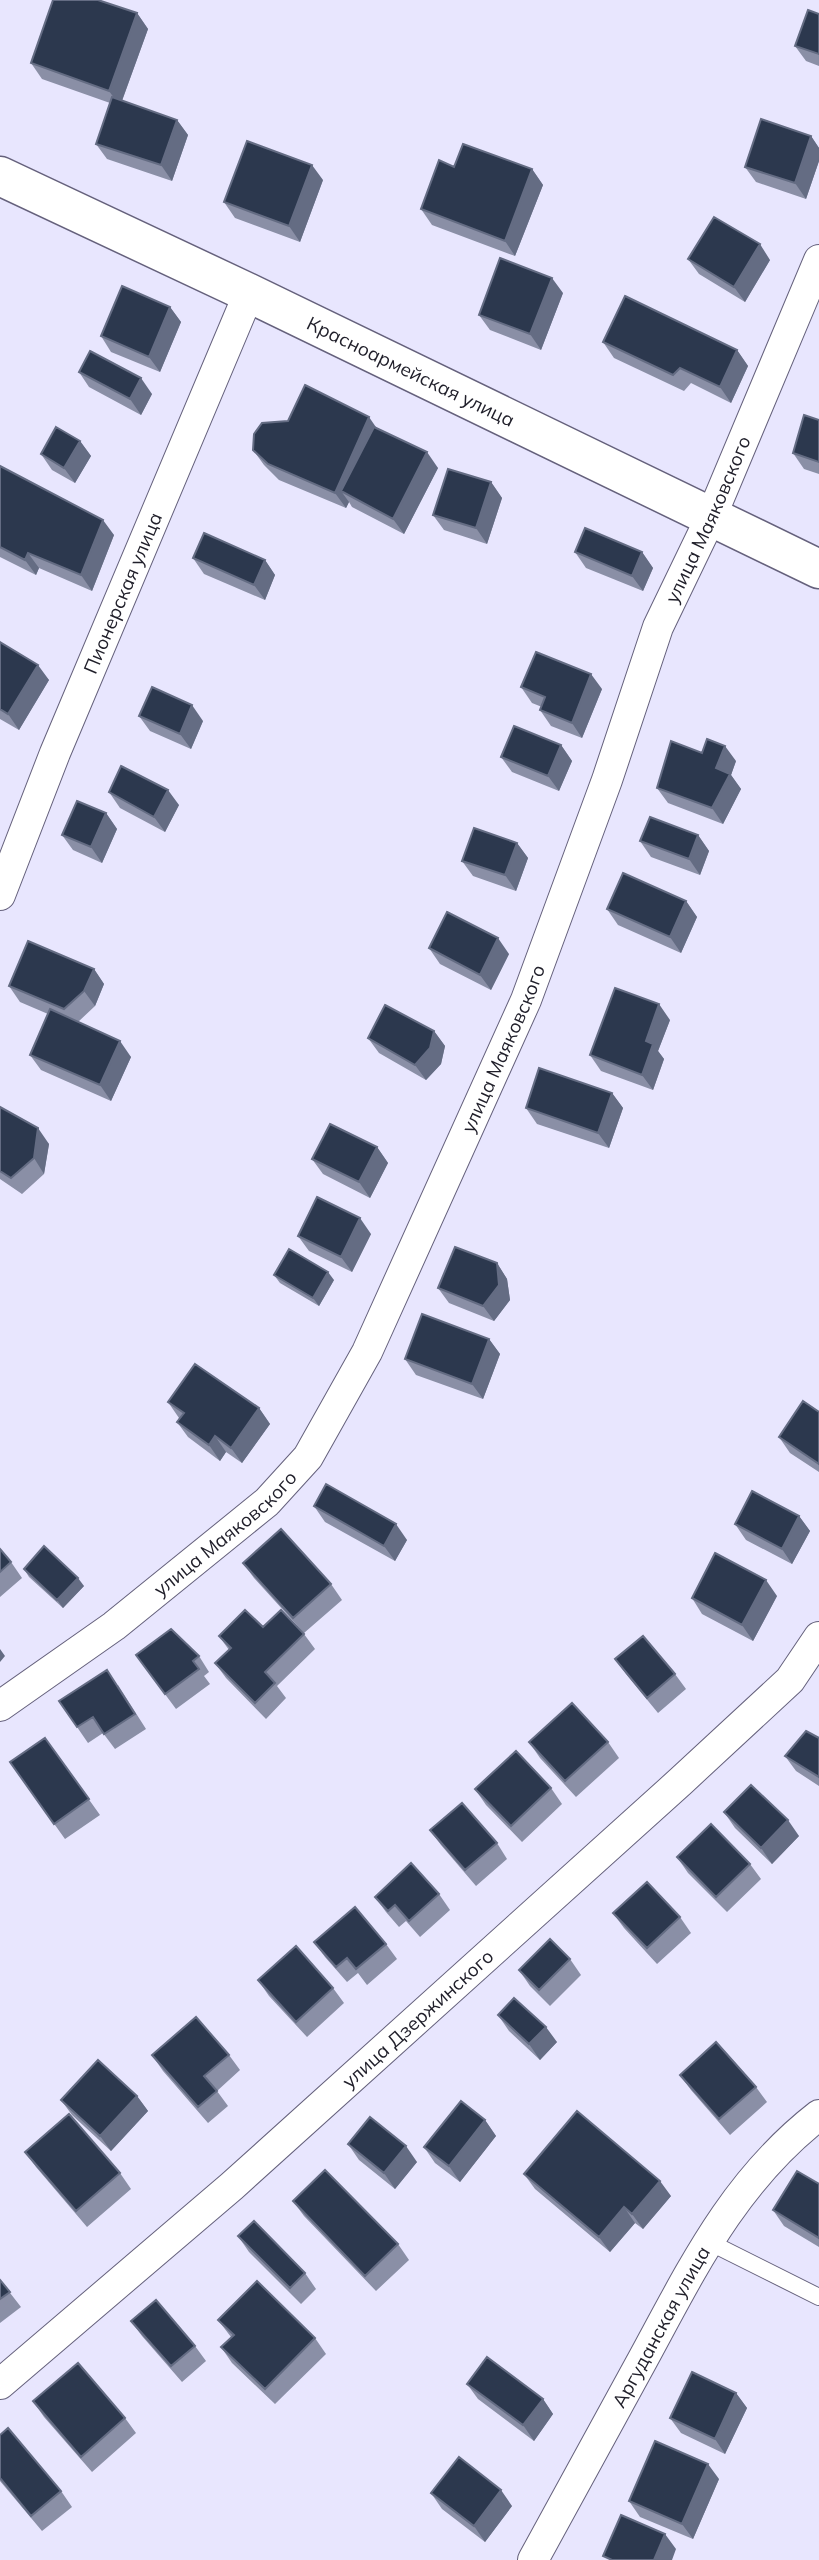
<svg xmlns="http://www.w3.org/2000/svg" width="819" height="2560" font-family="Mulish,sans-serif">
	<rect width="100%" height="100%" fill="#e8e6fe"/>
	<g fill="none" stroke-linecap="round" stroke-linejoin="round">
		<g stroke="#65617c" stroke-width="18">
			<path id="lane" d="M707 2241 819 2297"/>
		</g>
		<g stroke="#65617c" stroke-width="32">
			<g id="street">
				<path id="s1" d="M0 895 55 753 249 293"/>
				<path id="s2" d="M0 1706 114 1626 267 1502 308 1457 367 1352 526 1000 607 780 658 627 711 517 819 260"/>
				<path id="s3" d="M0 2384 232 2186 681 1781 790 1680 819 1637"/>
				<path id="s4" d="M533 2560C570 2493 606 2426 643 2359 693 2267 734 2181 819 2115"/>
			</g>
		</g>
		<g stroke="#65617c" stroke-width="41">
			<g id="secondary">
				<path id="s5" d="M0 176 249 293 819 569"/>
			</g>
		</g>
		<use href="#lane" stroke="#fff" stroke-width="16"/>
		<use href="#street" stroke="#fff" stroke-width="30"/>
		<use href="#secondary" stroke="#fff" stroke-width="38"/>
	</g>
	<path fill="#8a8fa6" d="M137 13 148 29 122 101 177 120 188 135 172 181 107 159 96 144 110 103 42 79 31 63Z
		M819 14V66L806 61 795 46Z
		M811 136 819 148V161L806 199 756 182 745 167Z
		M454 167 532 169 543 185 515 256 432 225 421 209Z
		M323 180 300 242 235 218 224 202Z
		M688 259 770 260 745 302 699 274Z
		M563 293 541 350 490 330 479 315Z
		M170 307 181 322 160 372 111 352 101 336Z
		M603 342 737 350 748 366 731 403 691 383 684 391 614 358Z
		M79 372 152 394 141 415 89 387Z
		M819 420V474L804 469 793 453Z
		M377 428 438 468 404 534 352 507 349 502 346 508 279 480 264 465 253 450Z
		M80 441 91 456 75 483 52 470 41 454Z
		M0 466 114 535 92 591 39 568 36 575 0 557Z
		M491 482 502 498 487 544 444 530 433 515Z
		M575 552H642L653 568 643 591 586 568Z
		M193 558 265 560 275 575 265 600 204 574Z
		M0 642 49 680 19 730 0 719Z
		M521 687 602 689 582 738 551 726 540 710 542 707 532 703Z
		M139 716 203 721 191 749 150 731Z
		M561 745 572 761 559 791 512 772 501 757Z
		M736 761 731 775 741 789 723 824 668 803 657 788Z
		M109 792 179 805 165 832 120 808Z
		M106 813 117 829 102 863 73 850 62 835Z
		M698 835 709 851 700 875 651 857 640 841Z
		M517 843 528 858 516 891 473 876 462 861Z
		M686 901 697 917 681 953 618 925 607 909Z
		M429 948 509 954 491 990 440 964Z
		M94 969 104 984 95 1006 78 1022 131 1057 111 1101 41 1070 30 1055 48 1014 20 1002 9 986Z
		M670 1020 658 1051 664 1059 653 1090 601 1071 590 1055Z
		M434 1031 445 1046 441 1064 426 1080 379 1053 368 1038Z
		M612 1093 623 1108 609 1148 537 1124 526 1108Z
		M0 1107 49 1144 44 1174 22 1194 0 1179Z
		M377 1147 388 1163 370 1198 323 1174 312 1159Z
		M371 1234 352 1272 309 1251 298 1236Z
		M497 1263 507 1279 510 1300 494 1321 449 1303 438 1288Z
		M274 1275 334 1280 319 1306 280 1283Z
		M489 1339 500 1354 483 1399 416 1375 405 1359Z
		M168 1402 259 1408 270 1424 242 1463 226 1452 220 1461 188 1437 177 1422 179 1418Z
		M819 1412V1472L790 1453 779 1437Z
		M314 1506 407 1540 395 1561 325 1522Z
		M799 1516 810 1531 792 1564 746 1540 735 1524Z
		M0 1549 11 1562 22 1578 0 1597Z
		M243 1563 331 1584 342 1600 304 1633 254 1578Z
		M24 1569 84 1586 63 1608 29 1577Z
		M777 1596 753 1641 702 1614 692 1598Z
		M263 1627 304 1634 315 1649 277 1686 286 1698 266 1719 226 1678 215 1663 229 1650 219 1636Z
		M136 1655 199 1656 209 1672 204 1676 210 1684 176 1709Z
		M615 1659 675 1674 686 1689 658 1713 626 1674Z
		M118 1685 146 1729 115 1749 103 1733 88 1743 77 1727Z
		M45 1738 100 1815 65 1839 10 1762Z
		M819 1738V1786L796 1771 785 1756Z
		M529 1742H608L619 1758 576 1797 540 1758Z
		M551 1788 562 1804 522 1842 486 1805 475 1789Z
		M724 1812 799 1836 772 1864 735 1828Z
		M430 1830 497 1843 507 1859 476 1886 441 1845Z
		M677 1857 750 1864 761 1879 727 1912 688 1873Z
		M439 1894 450 1910 420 1937 406 1921 399 1927 386 1912 375 1897Z
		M613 1913 680 1917 691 1933 657 1964 624 1928Z
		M314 1942 386 1944 397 1959 367 1985 358 1973 347 1982 325 1957Z
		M570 1959 581 1975 550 2006 530 1986 519 1970Z
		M258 1980 333 1988 344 2003 307 2037 269 1996Z
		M498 2015 557 2042 540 2060 509 2031Z
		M152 2055H229L240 2070 217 2091 228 2106 208 2123 163 2071Z
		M680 2075 756 2087 767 2102 730 2135 691 2090Z
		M137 2096 148 2111 111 2151 72 2115 61 2100Z
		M485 2120 496 2136 460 2182 435 2163 424 2147Z
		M348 2144 417 2162 395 2189 359 2160Z
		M25 2152 120 2173 131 2189 87 2227 36 2167Z
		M524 2174 671 2196 643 2229 635 2223 610 2252 535 2189Z
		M819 2184V2247L784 2226 773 2210Z
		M293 2201 398 2244 409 2260 376 2291 304 2216Z
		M238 2236 305 2273 316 2289 301 2304 249 2252Z
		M0 2280 21 2307 0 2323Z
		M218 2320 315 2338 326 2354 275 2404 232 2363 221 2347 231 2337Z
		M131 2321 195 2346 206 2361 182 2382 142 2336Z
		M467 2384 543 2399 553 2414 534 2441 478 2399Z
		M736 2393 747 2408 725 2454 681 2433 670 2418Z
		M33 2401 125 2418 136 2433 92 2472 44 2417Z
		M0 2435 61 2491 72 2507 42 2531 0 2481Z
		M719 2479 693 2539 640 2517 629 2501Z
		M431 2493 512 2506 485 2542 442 2509Z"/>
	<path fill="#646c83" d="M137 13 148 29 120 106 109 91Z
		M177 120 188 135 172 181 161 165Z
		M811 136 819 148V161L806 199 795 183Z
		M312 165 323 180 300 242 289 226Z
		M532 169 543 185 515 256 505 241Z
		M760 244 770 260 745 302 734 287Z
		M552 278 563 293 541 350 530 334Z
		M170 307 181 322 160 372 149 357Z
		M737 350 748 366 731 403 720 387Z
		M141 378 152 394 141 415 130 399Z
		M369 417 380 433 341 491 349 502 346 508 335 493Z
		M80 441 91 456 75 483 64 468Z
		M427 452 438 468 404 534 393 519Z
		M491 482 502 498 487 544 476 528Z
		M103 520 114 535 92 591 81 575Z
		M642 552 653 568 643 591 632 576Z
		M28 553 39 568 36 575 25 560Z
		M265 560 275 575 265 600 254 585Z
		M38 665 49 680 19 730 8 714Z
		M591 674 602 689 582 738 572 723Z
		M192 705 203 721 191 749 180 734Z
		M561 745 572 761 559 791 548 776Z
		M725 746 736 761 731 775 741 789 723 824 712 808 716 768Z
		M168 790 179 805 165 832 154 817Z
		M106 813 117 829 102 863 91 847Z
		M698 835 709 851 700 875 689 859Z
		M517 843 528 858 516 891 505 875Z
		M686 901 697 917 681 953 670 937Z
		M498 938 509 954 491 990 480 975Z
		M94 969 104 984 95 1006 84 991Z
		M659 1004 670 1020 658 1051 664 1059 653 1090 642 1075 646 1041Z
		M434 1031 445 1046 441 1064 426 1080 415 1065Z
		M120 1041 131 1057 111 1101 100 1085Z
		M612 1093 623 1108 609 1148 598 1133Z
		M38 1128 49 1144 44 1174 34 1158Z
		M377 1147 388 1163 370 1198 359 1182Z
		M360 1218 371 1234 352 1272 341 1257Z
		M497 1263 507 1279 510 1300 494 1321 483 1306Z
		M328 1272 334 1280 319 1306 313 1298Z
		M489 1339 500 1354 483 1399 472 1384Z
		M259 1408 270 1424 242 1463 231 1448Z
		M215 1436 226 1452 220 1461 209 1445Z
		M799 1516 810 1531 792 1564 782 1549Z
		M396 1524 407 1540 395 1561 384 1546Z
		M78 1578 84 1586 63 1608 57 1600Z
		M766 1580 777 1596 753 1641 742 1625Z
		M0 1649 5 1656 0 1662Z
		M788 1820 799 1836 772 1864 761 1848Z
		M546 2027 557 2042 540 2060 529 2044Z
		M137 2096 148 2111 111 2151 100 2136Z
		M485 2120 496 2136 460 2182 449 2166Z
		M406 2146 417 2162 395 2189 384 2173Z
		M660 2181 671 2196 643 2229 632 2214Z
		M624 2207 635 2223 610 2252 599 2237Z
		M736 2393 747 2408 725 2454 715 2439Z
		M543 2399 553 2414 534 2441 523 2425Z
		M708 2464 719 2479 693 2539 682 2524Z
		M501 2490 512 2506 485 2542 474 2526Z
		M665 2534 676 2549 672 2560H654Z"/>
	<path fill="#2c384e" stroke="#646c83" stroke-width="2" d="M53 0H98L137 13 109 91 31 63Z
		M808 10 819 14V54L795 46Z
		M112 97 177 120 161 165 96 144Z
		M761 119 811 136 795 183 745 167Z
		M247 141 312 165 289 226 224 202Z
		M463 144 532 169 505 241 421 209 439 160 454 167Z
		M714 217 760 244 734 287 688 259Z
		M500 258 552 278 530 334 479 315Z
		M122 286 170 307 149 357 101 336Z
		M625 296 737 350 720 387 680 368 673 375 603 342Z
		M90 351 141 378 130 399 79 372Z
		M305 385 369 417 335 493 268 464 253 450 254 434 262 423 288 421Z
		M804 415 819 420V462L793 453Z
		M56 427 80 441 64 468 41 454Z
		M374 427 427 452 393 519 341 491Z
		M0 466 103 520 81 575 28 553 25 560 0 547Z
		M448 469 491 482 476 528 433 515Z
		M585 528 642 552 632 576 575 552Z
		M204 533 265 560 254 585 193 558Z
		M0 642 38 665 8 714 0 709Z
		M536 652 591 674 572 723 540 710 545 697 521 687Z
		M152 687 192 705 180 734 139 716Z
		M514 726 561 745 548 776 501 757Z
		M707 739 725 746 716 768 730 774 712 808 657 788 671 741 702 753Z
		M121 766 168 790 154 817 109 792Z
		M77 801 106 813 91 847 62 835Z
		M650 817 698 835 689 859 640 841Z
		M474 828 517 843 505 875 462 861Z
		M623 873 686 901 670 937 607 909Z
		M447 912 498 938 480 975 429 948Z
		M28 941 94 969 84 991 64 1009 9 986Z
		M615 988 659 1004 646 1041 653 1044 642 1075 590 1055Z
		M385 1005 434 1031 430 1048 415 1065 368 1038Z
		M50 1009 120 1041 100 1085 30 1055Z
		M539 1068 612 1093 598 1133 526 1108Z
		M0 1107 38 1128 34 1158 11 1178 0 1171Z
		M330 1124 377 1147 359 1182 312 1159Z
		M317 1197 360 1218 341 1257 298 1236Z
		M455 1247 497 1263 499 1285 483 1306 438 1288Z
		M289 1249 328 1272 313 1298 274 1275Z
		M422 1314 489 1339 472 1384 405 1359Z
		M195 1364 259 1408 231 1448 215 1436 209 1445 177 1422 184 1413 168 1402Z
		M803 1401 819 1412V1464L779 1437Z
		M326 1484 396 1524 384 1546 314 1506Z
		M752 1491 799 1516 782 1549 735 1524Z
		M281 1529 331 1584 293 1618 243 1563Z
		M44 1546 78 1578 57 1600 24 1569Z
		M0 1549 11 1562 0 1572Z
		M715 1553 766 1580 742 1625 692 1598Z
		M245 1610 263 1627 281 1610 304 1634 265 1672 275 1683 255 1703 215 1663 231 1648 219 1636Z
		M171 1629 199 1656 193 1661 199 1669 165 1694 136 1655Z
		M643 1636 675 1674 647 1698 615 1659Z
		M107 1670 135 1714 104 1734 93 1717 77 1727 59 1701Z
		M572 1703 608 1742 565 1781 529 1742Z
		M806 1731 819 1738V1777L785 1756Z
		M45 1738 89 1799 54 1824 10 1762Z
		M516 1751 551 1788 511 1826 475 1789Z
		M751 1785 788 1820 761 1848 724 1812Z
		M462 1803 497 1843 465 1870 430 1830Z
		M711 1824 750 1864 716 1897 677 1857Z
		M411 1863 439 1894 409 1921 395 1905 388 1911 375 1897Z
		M647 1882 680 1917 647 1948 613 1913Z
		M355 1907 386 1944 356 1969 347 1958 336 1967 314 1942Z
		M550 1939 570 1959 539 1990 519 1970Z
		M296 1946 333 1988 296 2022 258 1980Z
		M514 1998 546 2027 529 2044 498 2015Z
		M196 2017 229 2055 204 2076 217 2091 198 2107 152 2055Z
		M716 2042 756 2087 719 2119 680 2075Z
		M98 2060 137 2096 100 2136 61 2100Z
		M461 2101 485 2120 449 2166 424 2147Z
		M577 2111 660 2181 632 2214 624 2207 599 2237 524 2174Z
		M69 2114 120 2173 76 2211 25 2152Z
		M370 2117 406 2146 384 2173 348 2144Z
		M325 2170 398 2244 365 2276 293 2201Z
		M797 2171 819 2184V2238L773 2210Z
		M254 2221 305 2273 290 2288 238 2236Z
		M0 2280 10 2292 0 2299Z
		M257 2281 315 2338 265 2389 221 2347 234 2335 218 2320Z
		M156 2300 195 2346 171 2366 131 2321Z
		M487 2357 543 2399 523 2425 467 2384Z
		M78 2363 125 2418 81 2457 33 2401Z
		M692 2372 736 2393 715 2439 670 2418Z
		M8 2428 61 2491 31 2516 0 2478V2435Z
		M655 2441 708 2464 682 2524 629 2501Z
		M459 2457 501 2490 474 2526 431 2493Z
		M621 2515 665 2534 654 2560H612L603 2556Z"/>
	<g text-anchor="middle" stroke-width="7" stroke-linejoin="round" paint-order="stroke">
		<g font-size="19" fill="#21202b" stroke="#f6f5fb">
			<text dy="7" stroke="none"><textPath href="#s5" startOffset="455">Красноармейская улица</textPath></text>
			<text dy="7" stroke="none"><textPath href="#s2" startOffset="1418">улица Маяковского</textPath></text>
			<text dy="7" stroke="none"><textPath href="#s1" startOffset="326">Пионерская улица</textPath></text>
			<text dy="7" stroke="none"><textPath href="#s2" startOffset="850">улица Маяковского</textPath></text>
			<text dy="7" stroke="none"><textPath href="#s2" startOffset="284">улица Маяковского</textPath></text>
			<text dy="7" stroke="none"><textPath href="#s3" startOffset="555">улица Дзержинского</textPath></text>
			<text dy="7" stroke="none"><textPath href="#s4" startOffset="266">Аргуданская улица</textPath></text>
		</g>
	</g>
</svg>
